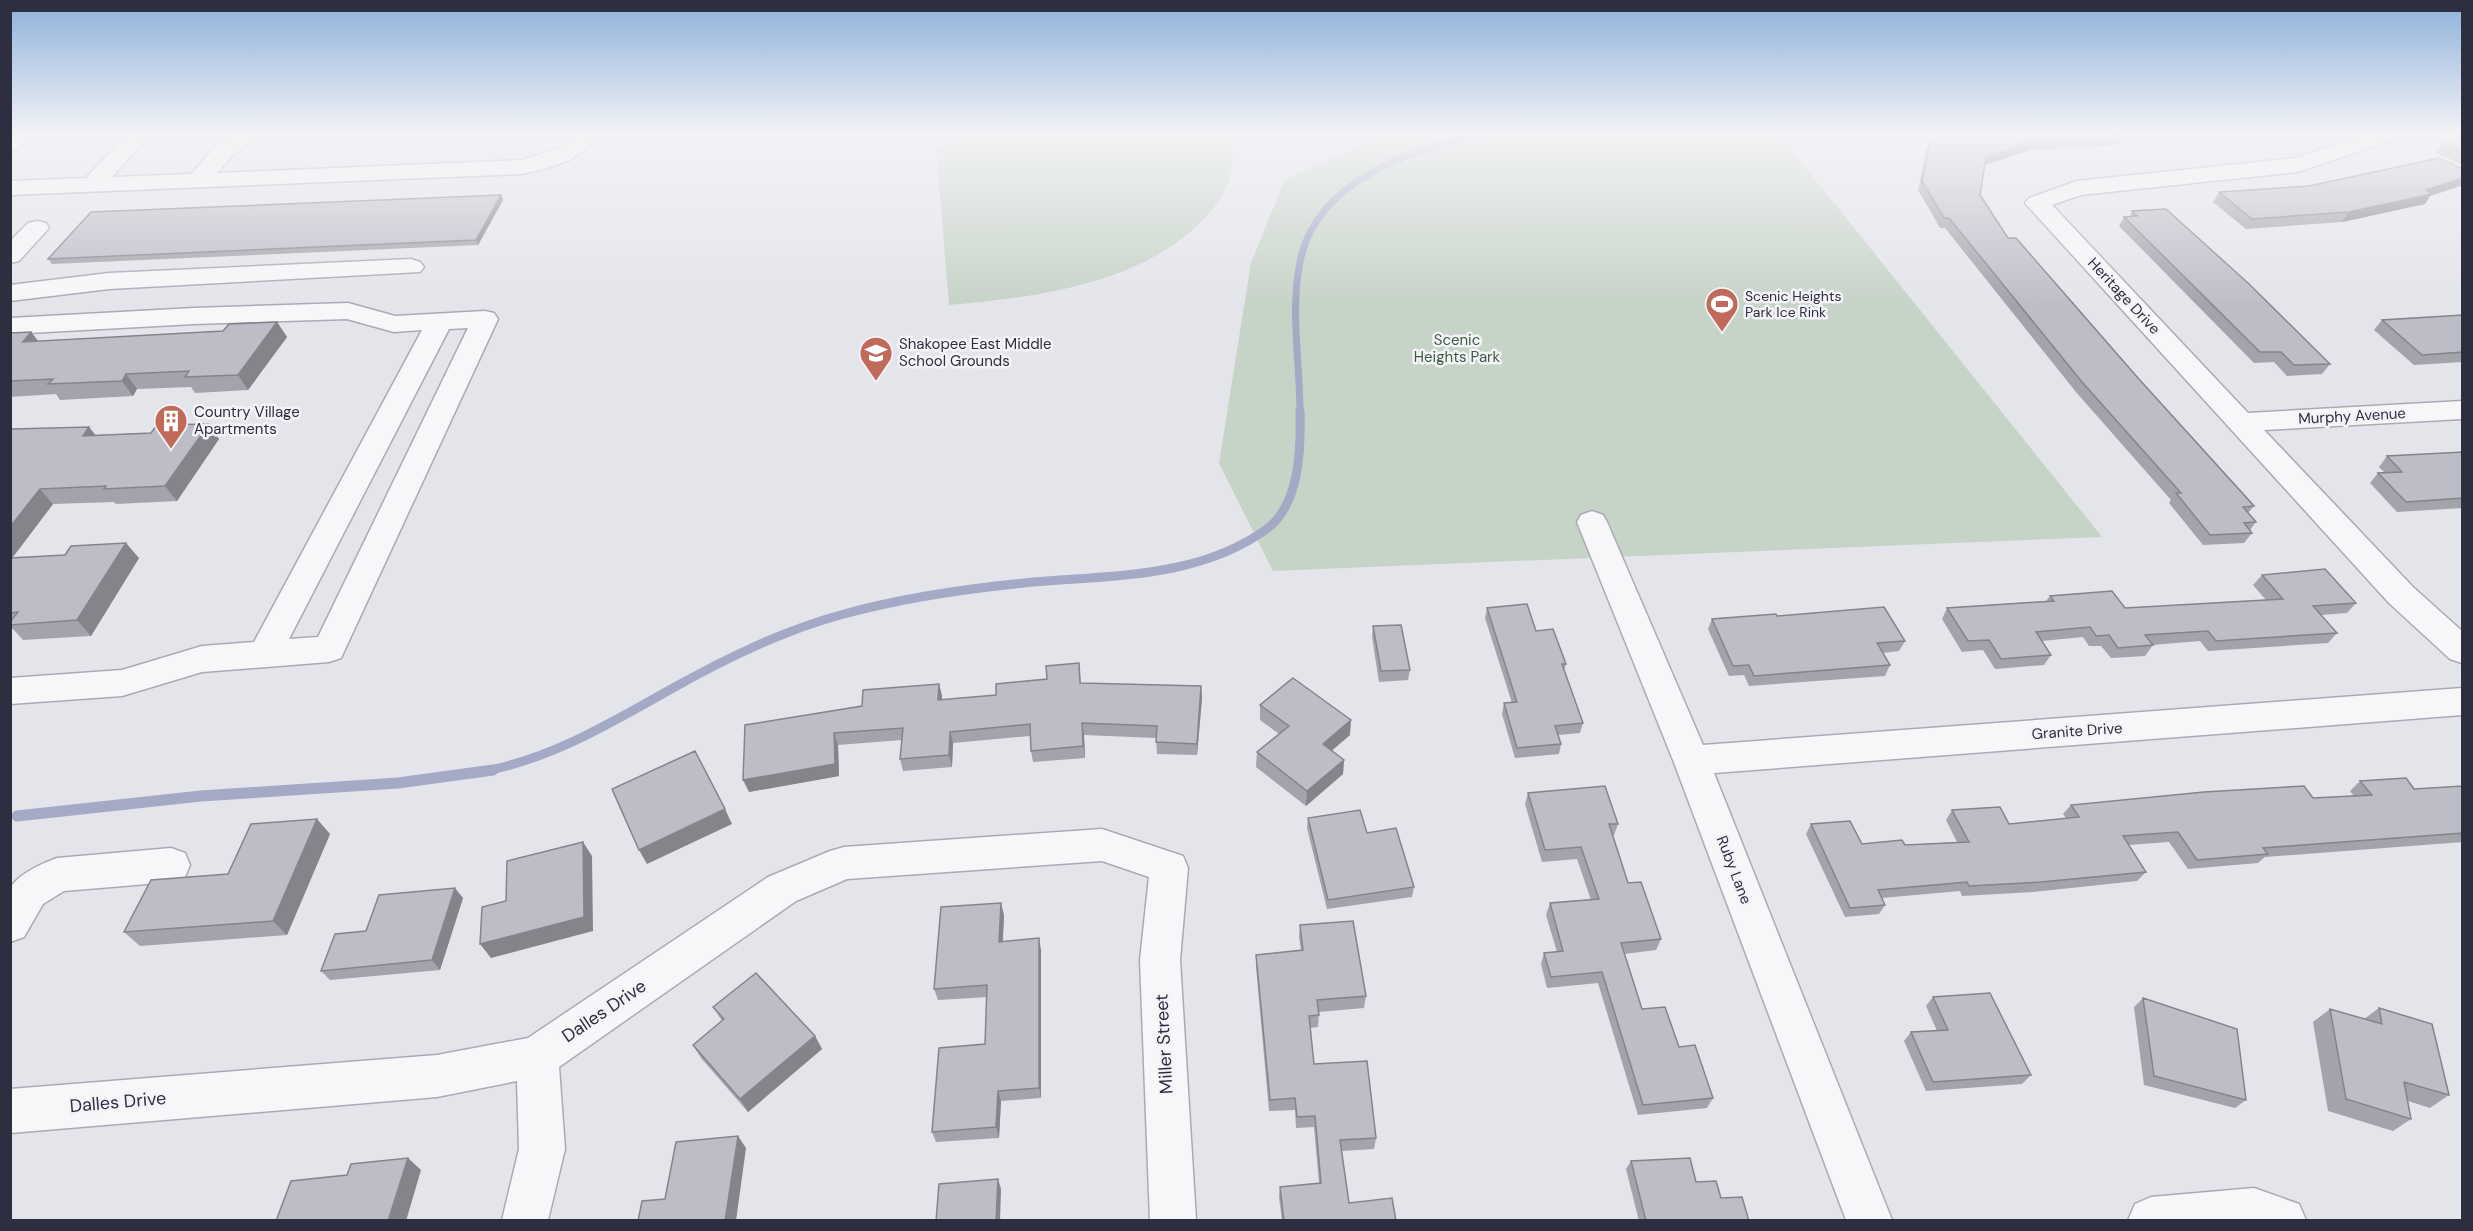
<svg xmlns="http://www.w3.org/2000/svg" width="2473" height="1231" font-family="'DM Sans',sans-serif">
	<rect width="100%" height="100%" fill="#e4e5eb"/>
	<path fill="#c6d3c7" d="M1134 133H1229C1231 140 1233 148 1233 155 1234 180 1220 203 1203 220 1139 285 1036 297 949 305L936 149 955 140Z
		M1386 133H1778L2102 537 1273 571 1219 463 1251 263 1285 179Z"/>
	<g fill="none" stroke-linecap="round" stroke-linejoin="round">
		<path stroke="#a4a9c6" stroke-width="7" d="M1300 413C1300 363 1290 311 1300 262 1316 179 1413 150 1484 133"/>
		<path stroke="#a4a9c6" stroke-width="9" d="M486 771C555 757 612 722 673 688 727 658 784 630 844 614 902 598 964 589 1024 583 1105 575 1198 580 1268 528 1300 503 1301 448 1300 411"/>
		<path stroke="#a4a9c6" stroke-width="11" d="M17 816 201 796 398 783 493 770"/>
		<g stroke="#aaaab5" stroke-width="3">
			<path id="minor" d="M128 133H151L112 177 191 174 216 146 235 133H261L232 156 217 173 522 160 560 148 576 133H598C581 162 553 167 522 174L10 195V181L86 178Z
				M2369 133H2401L2398 138 2298 172 2081 195 2052 205 2248 413 2462 401V419L2264 430 2413 587 2462 631V663L2450 659 2389 603 2025 203 2029 198 2077 181 2295 158Z
				M37 221 46 223 49 228 19 261 10 263V241L28 223Z
				M411 259 420 262 424 267 420 272 109 289 10 301V285L109 273Z
				M348 303 395 316 485 311 494 313 498 319 341 658 329 662 202 672 122 696 10 704V678L122 670 202 646 254 642 422 330 394 332 347 319 194 324 10 334V318L194 308ZM468 328 318 637 289 639 449 329Z
				M1592 511 1603 515 1607 522 1703 745 2462 688V715L1714 773 1892 1220H1846L1673 760 1577 522 1581 515Z
				M1102 829 1183 856 1188 868 1180 960 1196 1220H1150L1140 960 1149 877 1102 861 847 879 796 901 559 1067 565 1149 548 1220H502L519 1149 517 1081 437 1097 10 1133V1089L437 1055 528 1038 768 877 830 851 844 847Z
				M171 848 185 853 190 865 185 877 171 882 64 891 43 904 24 937 10 942V888C20 873 41 864 57 858Z
				M2254 1188 2299 1204 2306 1220H2128L2135 1204 2151 1197Z"/>
		</g>
		<g stroke="#a5a6b5" stroke-width="3">
			<path id="major" d="M10 133H34L18 149 10 151Z"/>
		</g>
		<use href="#minor" fill="#f7f7f9" fill-rule="evenodd"/>
		<use href="#major" fill="#fff" fill-rule="evenodd"/>
	</g>
	<path fill="#a2a3ab" d="M2124 133H2237L2158 140 2154 137 2125 139Z
		M2123 135 2118 145 2038 150 2036 148 1985 165 1980 195 2008 238 2138 378 2254 506 2248 513 2256 522 2250 530 2252 533 2244 543 2203 545 2169 503 2171 500 2076 392 1945 228H1940L1918 190 1926 151 1930 141Z
		M2463 136V165L2436 153 2443 143Z
		M2463 169V185L2430 196 2425 204 2342 222 2246 229 2213 202 2219 192 2309 186Z
		M501 195 503 200 478 245 52 264 48 259Z
		M2132 211 2330 364 2322 374 2287 376 2274 362 2254 363 2119 226 2124 217 2130 216Z
		M2463 315V362L2414 365 2374 330 2382 320Z
		M277 322 287 337 248 390 195 393 191 387 137 389 133 396 60 400 56 394 10 397V333L31 332 38 341 223 331Z
		M209 424 219 439 177 501 116 504 114 502 53 504 12 558H139L91 636 23 640 13 629H10V431L89 427 95 435 151 433Z
		M2463 452V508L2397 512 2370 483 2378 473H2385L2379 467 2387 456Z
		M2262 575 2356 603 2347 613 2321 615 2337 633 2328 643 2208 651 2200 641 2152 645H2153L2145 656 2111 658 2101 646H2089L2083 637 2042 641 2051 655 2044 665 1995 669 1983 650 1962 652 1942 619 1947 608 2046 601 2050 596 2125 608 2266 600 2253 585Z
		M1487 608 1536 631 1566 664 1564 670 1583 723 1580 733 1558 735 1561 744 1559 754 1515 758 1502 714 1504 703H1512L1485 618Z
		M1777 616 1905 641 1899 651 1883 653 1890 665 1885 676 1749 686 1744 675 1729 676 1708 629 1712 619Z
		M1373 626 1410 670 1408 680 1379 682 1372 637Z
		M1079 663 1081 683 1201 686 1202 698 1197 755 1157 754 1156 738 1084 735 1085 758 1033 762 1031 751 1030 736 953 743 952 767 903 771 900 759 902 740 838 745 839 776 749 792 862 706 939 684 942 696V700L996 695 1047 679Z
		M1260 705 1350 735 1332 750 1344 760 1343 774 1306 806 1256 767 1257 752 1279 734 1260 720Z
		M2360 781 2414 789 2463 786V842L2265 857 2258 863 2188 869 2169 842 2129 845 2146 872 2137 881 2033 892 1962 896 1960 891 1882 898 1885 905 1879 914 1845 917 1806 834 1811 824 1862 844 1905 845 1957 842 1946 820 1952 810 2009 824 2066 818 2063 814 2071 805 2313 798 2354 796 2350 791Z
		M1528 793 1618 824 1614 835H1613L1628 883 1661 939 1656 950 1624 954 1642 1009 1679 1047 1713 1098 1707 1108 1638 1115 1598 983 1547 988 1541 964 1544 953 1557 952 1546 915 1550 903 1591 900 1577 859 1542 862 1525 804Z
		M1308 818 1367 833 1414 887 1412 897 1327 909 1307 828Z
		M330 834 287 935 140 946 124 932 228 874Z
		M463 898 440 970 330 980 321 971 366 931Z
		M1004 915 1003 941 1041 950V1098L1001 1101 999 1138 936 1142 932 1132 985 1044 987 997 938 1000 934 989Z
		M1300 925 1366 996 1364 1008 1319 1012 1318 1027 1310 1028 1314 1064 1376 1138 1374 1149 1342 1151 1349 1203 1396 1221H1282L1279 1197 1280 1187 1319 1183 1314 1127 1296 1128 1295 1110 1269 1111 1256 967V955L1301 950 1299 937Z
		M1933 997 2031 1075 2022 1084 1926 1091 1904 1041 1911 1032 1937 1031 1926 1006Z
		M2143 998 2246 1100 2235 1108 2144 1085 2134 1007Z
		M713 1007 815 1036 822 1049 748 1112 701 1058 693 1045 722 1021Z
		M2379 1008 2449 1095 2430 1108 2408 1101 2411 1119 2393 1131 2328 1111 2313 1022 2330 1009 2364 1019Z
		M1631 1161 1696 1182 1721 1198 1749 1221H1639L1626 1169Z"/>
	<path fill="#84848b" d="M2040 139 2036 148 1982 166 1986 157Z
		M2463 178V185L2430 196 2425 204 2342 222 2349 212 2426 190Z
		M501 195 503 200 478 245 476 240Z
		M277 322 287 337 248 390 238 375Z
		M31 332 43 347 23 342Z
		M126 374 137 389 133 396 122 381Z
		M209 424 219 439 177 501 165 486Z
		M89 427 101 442 83 436Z
		M40 489 53 504 10 561V527Z
		M126 543 139 558 91 636 77 620Z
		M939 684 942 696 941 712 938 700Z
		M1201 686 1202 698 1197 755V744Z
		M1351 720 1350 735 1322 759 1323 744Z
		M1082 723 1084 735 1085 758 1083 746Z
		M950 732 953 743 952 767 949 755Z
		M834 733 838 745 839 776 749 792 743 780Z
		M1344 760 1343 774 1306 806 1307 791Z
		M725 809 732 824 647 864 639 850Z
		M317 819 330 834 287 935 273 921Z
		M583 842 592 856 593 931 491 958 480 944Z
		M455 888 463 898 440 970 432 960Z
		M1001 903 1004 915 1002 953 999 942Z
		M1039 938 1041 950V1098L1039 1088Z
		M815 1036 822 1049 748 1112 740 1099Z
		M998 1091 1001 1101 999 1138 996 1127Z
		M738 1136 746 1148 736 1221H725Z
		M408 1158 421 1170 406 1221H388Z
		M998 1179 1001 1189 1000 1221H996Z"/>
	<path fill="#bcbdc7" stroke="#84848b" stroke-width="1.5" d="M1955 133H2120L2123 135 2042 141 2040 139 1986 157 1980 195 2008 238H2016L2138 378 2254 506 2243 507 2256 522 2244 523 2252 533 2210 535 2176 493H2181L2082 382 1949 218H1944L1922 181 1930 141Z
		M2463 136V152L2443 143Z
		M2439 158 2463 169V178L2426 190 2432 194 2349 212 2252 219 2219 192 2309 186Z
		M501 195 476 240 48 259 91 212Z
		M2166 209 2248 283 2330 364 2294 365 2281 352H2260L2124 217 2137 216 2132 211Z
		M2463 315V352L2422 355 2382 320Z
		M277 322 238 375 185 377 189 371 126 374 122 381 48 384 53 379 10 381V333L31 332 23 342 223 331 229 324Z
		M209 424 165 486 104 489 106 486 40 489 10 527V431L12 429 89 427 83 436 151 433 157 425Z
		M2463 452V498L2406 502 2378 473 2402 472 2387 456Z
		M126 543 77 620 10 625V622L18 612 10 613V558L65 555 71 546Z
		M2325 569 2356 603 2313 606 2337 633 2216 641 2208 631 2145 635 2153 645 2118 648 2109 635 2096 636 2090 627 2036 632 2051 655 2001 659 1989 640 1968 641 1947 608 2054 601 2050 596 2112 591 2125 608 2283 599 2262 575Z
		M1527 604 1536 631 1553 629 1566 664H1562L1583 723 1555 726 1561 744 1517 748 1504 703 1517 702 1487 608Z
		M1884 607 1905 641 1877 643 1890 665 1754 676 1749 665 1733 666 1712 619 1776 614 1777 616Z
		M1401 625 1410 670 1381 671 1373 626Z
		M1079 663 1080 683 1201 686 1197 744 1156 742 1157 726 1082 723 1083 746 1031 751 1030 724 950 732 949 755 900 759 903 728 834 733 835 764 743 780 745 725 862 706 863 690 939 684 938 700 996 695V684L1047 679 1046 666Z
		M1293 678 1351 720 1323 744 1344 760 1307 791 1257 752 1289 726 1260 705Z
		M695 751 725 809 639 850 612 789Z
		M2406 778 2414 789 2463 786V833L2263 848 2268 854 2197 860 2178 832 2123 836 2146 872 2041 882 1969 886 1967 882 1878 890 1885 905 1850 908 1811 824 1850 821 1862 844 1902 840 1905 845 1969 842 1952 810 2000 807 2009 824 2079 817 2071 805 2204 792 2304 786 2313 798 2372 795 2360 781Z
		M1605 786 1618 824H1609L1628 883 1641 882 1661 939 1621 943 1642 1009 1665 1007 1679 1047 1695 1045 1713 1098 1643 1105 1602 972 1551 977 1544 953 1563 951 1550 903 1599 899 1581 847 1545 850 1528 793Z
		M1360 810 1367 833 1396 828 1414 887 1328 900 1308 818Z
		M317 819 273 921 124 932 151 880 228 874 251 824Z
		M583 842 584 917 480 944 482 907 506 901 507 861Z
		M455 888 432 960 321 971 335 934 366 931 379 895Z
		M1001 903 999 942 1039 938V1088L998 1091 996 1127 932 1132 939 1048 985 1044 987 985 934 989 941 907Z
		M1353 921 1366 996 1317 1000 1319 1015 1309 1016 1314 1064 1367 1061 1376 1138 1340 1140 1349 1203 1392 1198 1396 1221H1284L1280 1187 1321 1183 1315 1116 1297 1117 1295 1098 1270 1100 1256 955 1303 950 1300 925Z
		M756 973 815 1036 740 1099 693 1045 724 1019 713 1007Z
		M1990 993 2031 1075 1933 1082 1911 1032 1948 1030 1933 997Z
		M2143 998 2237 1029 2246 1100 2154 1076Z
		M2379 1008 2432 1024 2449 1095 2404 1082 2411 1119 2346 1099 2330 1009 2382 1024Z
		M738 1136 725 1221H638L642 1201 665 1199 676 1142Z
		M408 1158 388 1221H276L291 1181 347 1175 351 1164Z
		M1690 1158 1696 1182 1716 1181 1721 1198 1742 1197 1749 1221H1646L1631 1161Z
		M998 1179 996 1221H936L939 1184Z"/>
	<linearGradient id="sky" x2="0" y2="1"><stop stop-color="#8db0da"/><stop offset="0.44" stop-color="#f3f3f6"/><stop offset="1" stop-color="#f3f3f6" stop-opacity="0"/></linearGradient>
	<rect width="2473" height="305" fill="url(#sky)"/>
	<defs>
		<g id="stadium-pin" transform="scale(1.725)"><path d="M0 17L-7.5 6A9.5 9.5 0 1 1 7.5 6Z" fill="#c06b59" stroke="#f4f4f8"/><path d="M0-5a6.5 5 0 1 0 0 10a6.5 5 0 1 0 0-10ZM-3.5-1.8h7v3.6h-7Z" fill="#fff"/></g>
		<g id="school-pin" transform="scale(1.725)"><path d="M0 17L-7.5 6A9.5 9.5 0 1 1 7.5 6Z" fill="#c06b59" stroke="#f4f4f8"/><path d="M0-5L7-2L0 1L-7-2ZM-4 1L0 2.5L4 1V4Q0 6-4 4Z" fill="#fff"/></g>
		<g id="building-pin" transform="scale(1.725)"><path d="M0 17L-7.5 6A9.5 9.5 0 1 1 7.5 6Z" fill="#c06b59" stroke="#f4f4f8"/><path d="M-4-6H4V6H1V3H-1V6H-4ZM-2.5-4.3h1.7v1.8h-1.7ZM.8-4.3h1.7v1.8H.8ZM-2.5-1h1.7V.8h-1.7ZM.8-1h1.7V.8H.8Z" fill="#fff"/></g>
	</defs>
	<g fill-rule="evenodd">
		<use href="#stadium-pin" x="1722" y="304"/>
		<use href="#school-pin" x="876" y="353"/>
		<use href="#building-pin" x="171" y="421"/>
	</g>
	<g text-anchor="middle" stroke-width="5" stroke-linejoin="round" paint-order="stroke">
		<g font-size="14" fill="#2e2e41" stroke="#f4f4f8" text-anchor="start">
			<text x="1745" y="301">Scenic Heights<tspan x="1745" dy="16">Park Ice Rink</tspan></text>
		</g>
		<g font-size="15" fill="#2e2e41" stroke="#f4f4f8">
			<text transform="translate(2124 296) rotate(47)" y="5">Heritage Drive</text>
			<text transform="translate(2352 416) rotate(-3)" y="5">Murphy Avenue</text>
			<text transform="translate(2077 731) rotate(-4)" y="5">Granite Drive</text>
			<text transform="translate(1734 870) rotate(69)" y="5">Ruby Lane</text>
		</g>
		<g font-size="15" fill="#3c5b41" stroke="#f4f4f8">
			<text x="1457" y="345">Scenic<tspan x="1457" dy="17">Heights Park</tspan></text>
		</g>
		<g font-size="15" fill="#2e2e41" stroke="#f4f4f8" text-anchor="start">
			<text x="899" y="349">Shakopee East Middle<tspan x="899" dy="17">School Grounds</tspan></text>
			<text x="194" y="417">Country Village<tspan x="194" dy="17">Apartments</tspan></text>
		</g>
		<g font-size="18" fill="#2e2e41" stroke="#f4f4f8">
			<text transform="translate(604 1011) rotate(-34)" y="6">Dalles Drive</text>
			<text transform="translate(1164 1044) rotate(-93)" y="6">Miller Street</text>
			<text transform="translate(118 1102) rotate(-5)" y="6">Dalles Drive</text>
		</g>
	</g>
	<rect width="2473" height="1231" fill="none" stroke="#2e2e41" stroke-width="24"/>
</svg>
